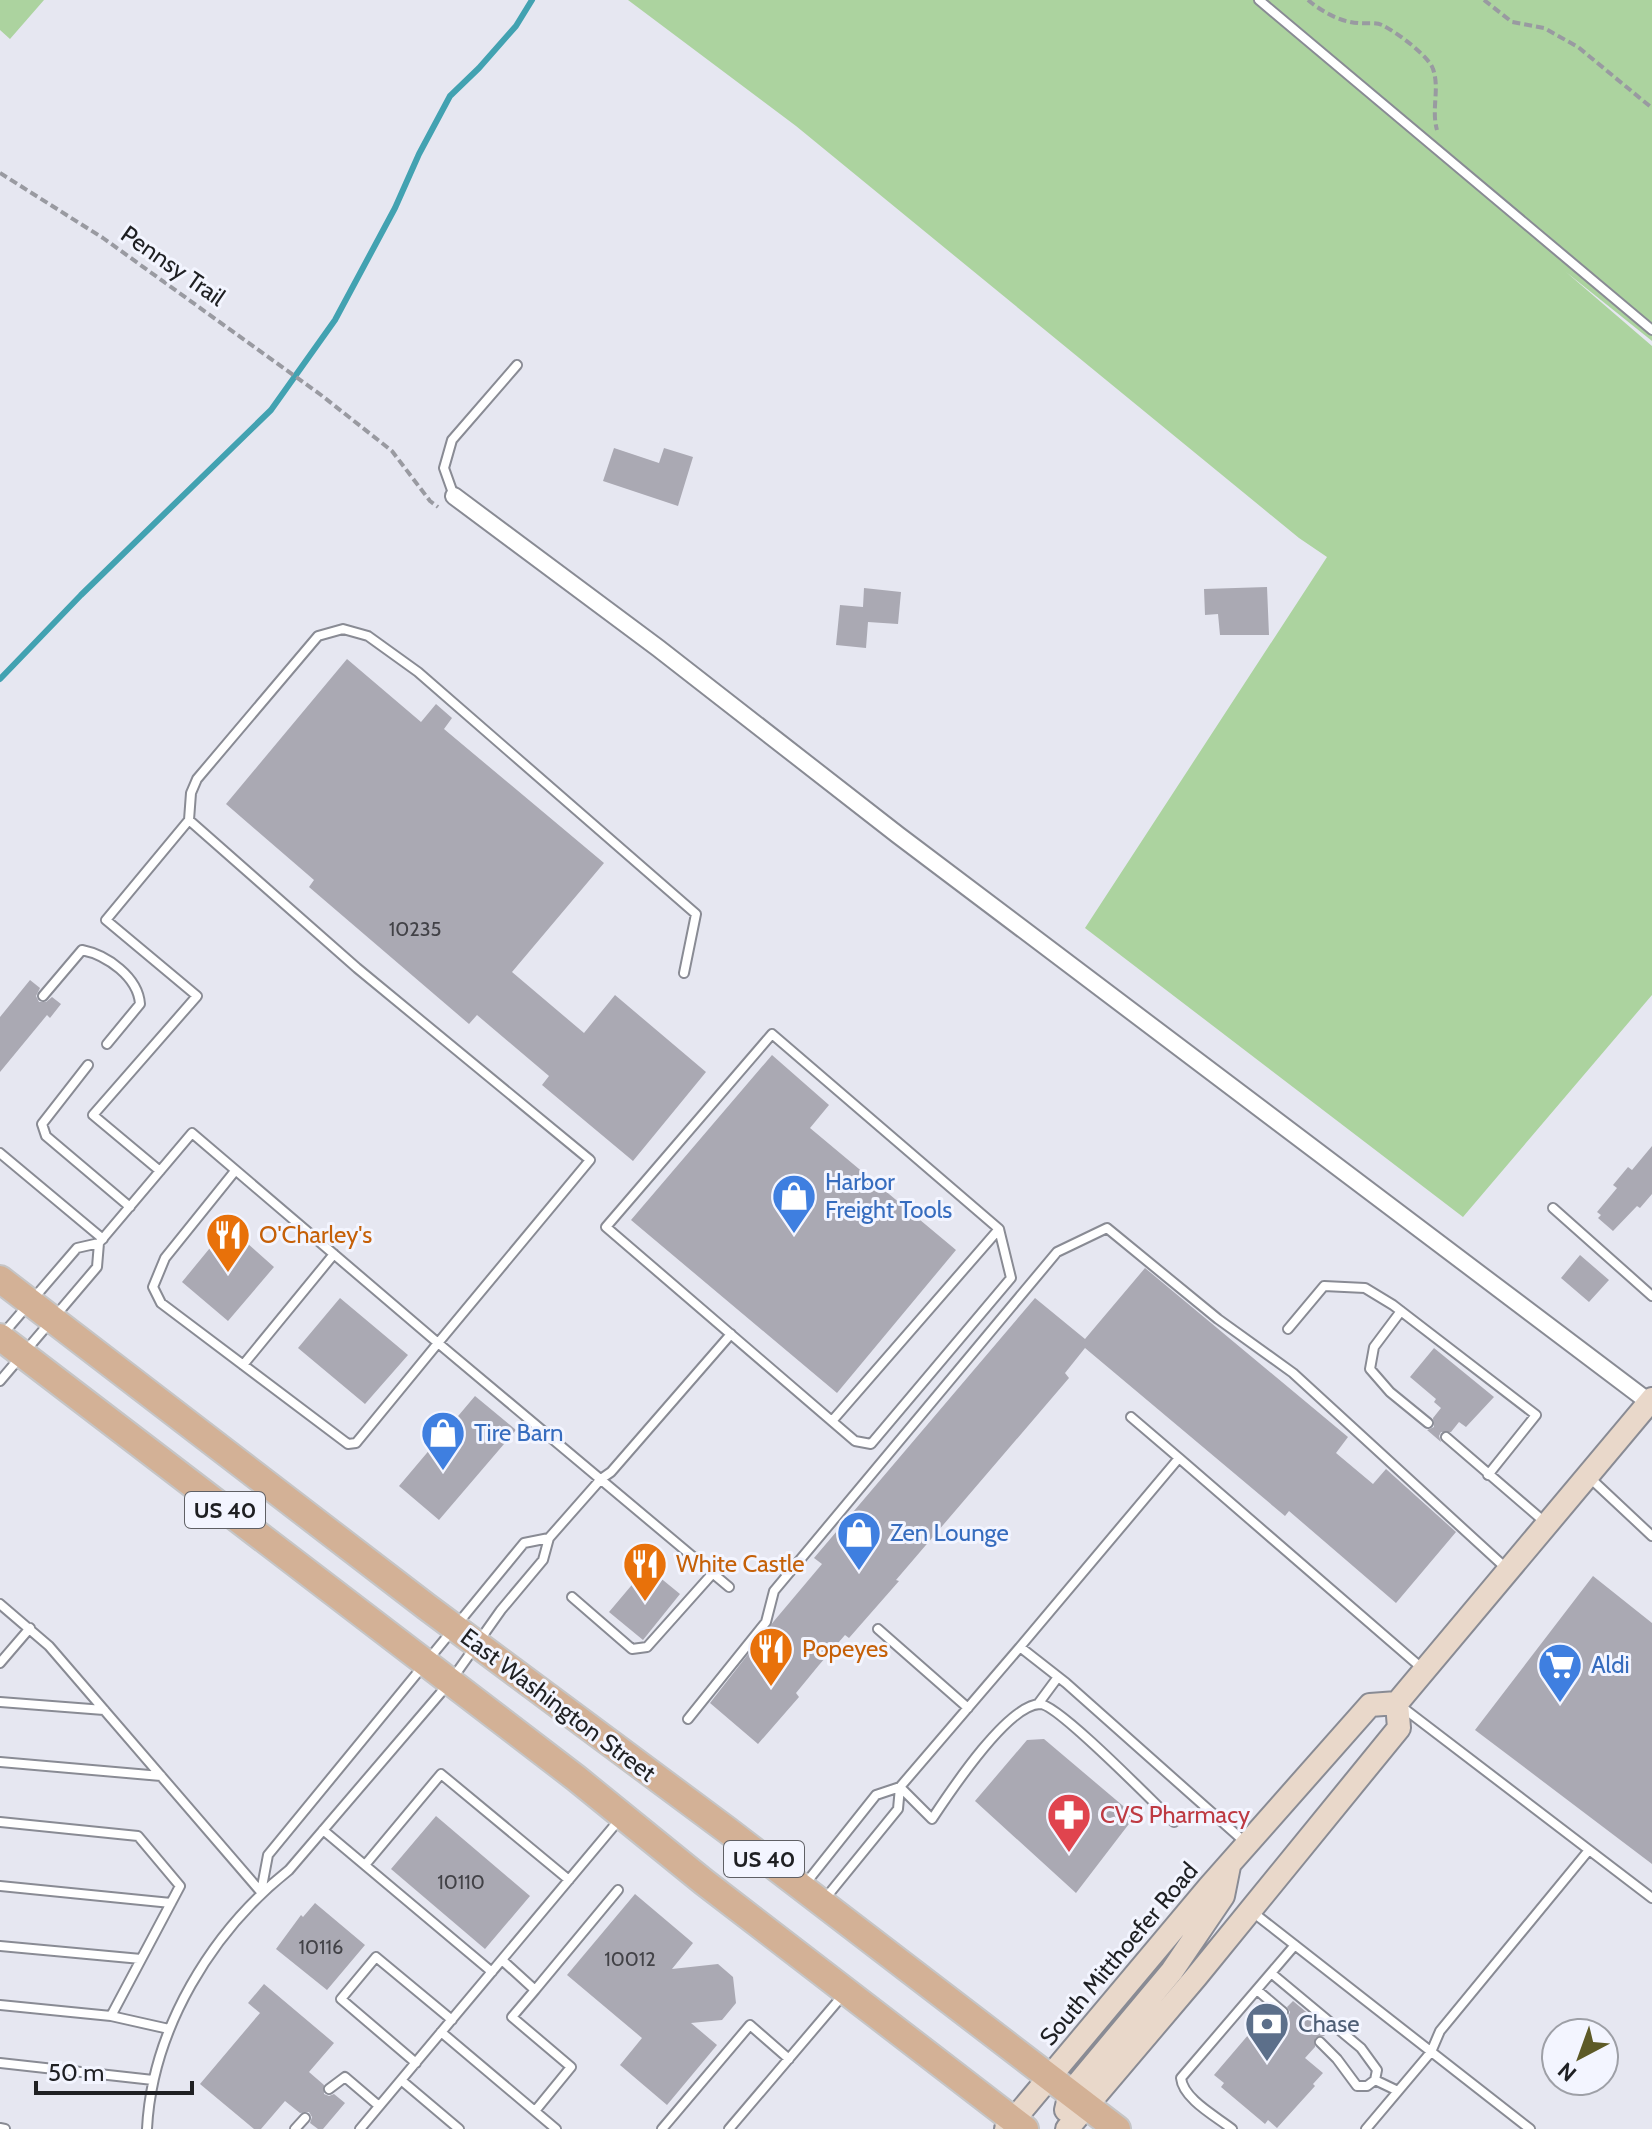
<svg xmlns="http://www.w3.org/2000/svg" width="1652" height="2129" font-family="Cabin,sans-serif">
	<rect width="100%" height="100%" fill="#e6e7f1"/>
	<path fill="#acd39f" d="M0 0H44L10 39 0 30Z
		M628 0H1652V341L1566 272 1652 346V995L1463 1217 1085 928 1327 557 1299 538 796 126Z"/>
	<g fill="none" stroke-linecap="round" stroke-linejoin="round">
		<path stroke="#42a2b1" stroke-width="6" d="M0 679 81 595 271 410 335 320 395 208 419 154 450 96 479 68 516 26 532 0"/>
	</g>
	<path fill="#aaa9b3" d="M614 448 659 463 664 448 693 457 678 506 603 481Z
		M1267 587 1269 635H1220L1218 614 1205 615 1204 589Z
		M864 588 901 592 898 624 868 622 866 648 836 645 840 605 863 607Z
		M347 659 421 722 436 704 452 718 444 729 604 863 512 972 584 1033 615 995 706 1072 633 1161 542 1085 549 1076 477 1015 469 1024 309 887 314 880 226 804Z
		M30 980 40 988 36 996 39 1002H46L52 997 61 1004 50 1018 47 1015 0 1072V1017Z
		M772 1055 829 1105 810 1128 956 1250 837 1393 631 1220Z
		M1652 1146V1194L1640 1208 1637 1206 1613 1231 1598 1218 1601 1215 1597 1212 1617 1188 1613 1185 1628 1167 1632 1170Z
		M228 1226 274 1267 228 1321 182 1282Z
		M1580 1255 1609 1280 1589 1302 1561 1278Z
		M1145 1268 1348 1437 1336 1453 1373 1484 1386 1469 1456 1532 1396 1603 1289 1511 1285 1516 1085 1348 1065 1373 1069 1378 896 1580 899 1581 849 1638 845 1635 819 1665 796 1693 799 1697 758 1744 710 1703 774 1621 822 1564 814 1558 1035 1298 1085 1339Z
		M340 1298 408 1355 365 1404 298 1348Z
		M1434 1348 1494 1397 1466 1427 1459 1422 1451 1432H1441L1439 1436 1441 1442 1427 1430 1434 1427 1433 1418 1441 1408 1434 1402 1436 1399 1410 1377Z
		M475 1396 516 1430 439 1520 399 1486Z
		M647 1567 680 1594 643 1640 609 1612Z
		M1593 1576 1652 1623V1864L1475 1730Z
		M1044 1739 1135 1816 1076 1893 975 1801 1027 1740Z
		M436 1816 530 1896 485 1949 391 1869Z
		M635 1894 693 1943 672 1969 718 1964 733 1977 736 2003 722 2020 691 2023 717 2045 667 2105 620 2065 642 2038 567 1975Z
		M315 1903 365 1945 327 1990 276 1949 301 1915 303 1917Z
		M264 1984 334 2043 309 2072 324 2085V2094L329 2096 334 2094 345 2103 323 2129H318L310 2123 312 2117 309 2112 300 2113 285 2101 261 2129H254L200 2084 260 2013 248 2003Z
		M1293 2001 1329 2031 1324 2036 1315 2038V2047L1305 2058 1323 2073 1313 2084 1315 2086 1277 2128 1268 2120 1265 2124 1221 2087 1224 2083 1214 2075 1261 2020 1270 2028 1278 2017H1288L1290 2012 1287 2007Z"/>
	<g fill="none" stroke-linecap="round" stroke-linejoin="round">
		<g stroke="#898b94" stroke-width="12">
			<path id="service" d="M1259 0 1652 330
				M454 496 444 468 452 440 517 365
				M189 820 191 793 197 779 318 636 343 629 368 636 418 672 696 914 684 973
				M43 996 82 950C107 955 138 977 140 1004L107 1044
				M88 1065 42 1124 46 1136 130 1207
				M0 1153 103 1239
				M235 1171 165 1258 153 1287 161 1303 348 1444 356 1443 438 1343 729 1587
				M1553 1208 1652 1296
				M1401 1311 1374 1347 1370 1369 1390 1392 1428 1423
				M1288 1329 1324 1286 1365 1288 1393 1305 1536 1415 1488 1475
				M3 1334 77 1248 99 1243
				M243 1365 334 1254
				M0 1381 97 1267 99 1243 192 1133 438 1343 590 1160 357 968 189 820 106 920 197 996 93 1115 160 1171
				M1131 1417 1179 1458
				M832 1421 999 1229 1011 1278 871 1444 855 1441 606 1227 772 1034 999 1229
				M1446 1437 1547 1524
				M1589 1477 1652 1536
				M572 1597 632 1649 647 1647 713 1573
				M0 1604 49 1646 261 1892
				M878 1629 968 1708
				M1020 1647 1179 1458 1424 1670
				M0 1663 30 1628
				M0 1702 104 1710
				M1038 1704 1058 1677
				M1402 1707 1652 1898
				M688 1719 766 1622 774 1591 1057 1252 1107 1228 1218 1319 1293 1373 1508 1570
				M0 1762 161 1776
				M900 1787 932 1819C950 1792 1007 1705 1040 1704 1058 1704 1155 1804 1174 1822
				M0 1822 138 1836 180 1886 111 2016 0 2005
				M323 1830 492 1972
				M365 1865 441 1774 569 1880
				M806 1883 876 1795 900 1787 1020 1647 1066 1683 1246 1843
				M0 1886 171 1903
				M261 1892 268 1855 524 1543 549 1538
				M824 1900 898 1809 900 1787
				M1250 1910 1530 2129
				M0 1946 141 1959
				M502 1960 535 1990 512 2017 571 2067 535 2111
				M1271 1973 1361 2048 1377 2070 1375 2080
				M535 1990 618 1890
				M1257 1990 1283 2012
				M111 2016 169 2029
				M441 2032 556 2129
				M1320 2042 1337 2059 1357 2086H1367L1375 2080 1398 2091
				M0 2063 153 2080
				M416 2063 341 1999 376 1957 452 2020
				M401 2080 459 2129
				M329 2089 345 2077 379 2106
				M0 2128 5 2129
				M147 2129C152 2029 212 1931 289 1870L450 1682 501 1610 543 1560 549 1538 601 1479 611 1472 731 1334
				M295 2129 305 2118
				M360 2129 619 1820
				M662 2129 750 2025 789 2059
				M729 2129 843 1995
				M1232 2129C1217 2117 1183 2099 1181 2078L1295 1945
				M1366 2129 1431 2052 1440 2031 1589 1850"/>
		</g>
		<g stroke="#898b94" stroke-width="20">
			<path id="minor" d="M454 496 658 648 898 835 1649 1402"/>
		</g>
		<g stroke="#898b94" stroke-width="26">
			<path id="secondary" d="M1066 2110 1070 2093 1172 1971 1223 1896 1229 1866
				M1006 2129 1209 1887 1370 1705 1397 1703
				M1067 2129 1196 1977 1399 1728 1397 1703 1652 1399"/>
		</g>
		<g stroke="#c5c5c6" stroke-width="30">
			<path id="primary" d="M0 1279 427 1607 727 1830 1117 2129
				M0 1337 576 1778 704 1882 1025 2129"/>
		</g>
		<path stroke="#999aa1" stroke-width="4" stroke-dasharray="8 4" stroke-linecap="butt" d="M1308 0C1321 11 1340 22 1358 23 1366 24 1375 22 1382 25 1395 31 1429 56 1433 69 1440 89 1431 109 1437 130
			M1484 0 1512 22 1544 28 1578 47 1652 108
			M0 173 103 238 321 395 392 451 430 501 438 507"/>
		<use href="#service" stroke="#fff" stroke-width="8"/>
		<use href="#minor" stroke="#fff" stroke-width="16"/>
		<use href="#secondary" stroke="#e9d8ca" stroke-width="22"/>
		<use href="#primary" stroke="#d3b196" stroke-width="26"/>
	</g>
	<defs>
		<g id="shop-pin" transform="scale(2.3)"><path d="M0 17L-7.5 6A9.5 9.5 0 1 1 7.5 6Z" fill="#3f7fe0" stroke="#f3f5ff"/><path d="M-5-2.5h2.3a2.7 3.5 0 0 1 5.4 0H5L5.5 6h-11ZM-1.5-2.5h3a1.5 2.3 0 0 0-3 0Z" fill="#fff"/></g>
		<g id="restaurant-pin" transform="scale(2.3)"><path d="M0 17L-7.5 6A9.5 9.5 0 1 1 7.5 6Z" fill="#e8710a" stroke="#f3f5ff"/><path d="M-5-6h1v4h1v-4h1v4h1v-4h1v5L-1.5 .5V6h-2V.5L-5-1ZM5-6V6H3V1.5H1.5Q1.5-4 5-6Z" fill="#fff"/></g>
		<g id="supermarket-pin" transform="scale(2.3)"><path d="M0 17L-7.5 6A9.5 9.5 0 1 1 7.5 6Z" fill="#3f7fe0" stroke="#f3f5ff"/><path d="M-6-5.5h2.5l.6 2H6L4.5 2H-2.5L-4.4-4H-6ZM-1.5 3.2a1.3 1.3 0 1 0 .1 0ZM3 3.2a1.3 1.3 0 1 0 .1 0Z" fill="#fff"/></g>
		<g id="pharmacy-pin" transform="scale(2.3)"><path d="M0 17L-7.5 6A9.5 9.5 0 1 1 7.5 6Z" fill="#e0444e" stroke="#f3f5ff"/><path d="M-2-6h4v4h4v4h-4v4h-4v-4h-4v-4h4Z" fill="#fff"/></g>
		<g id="bank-pin" transform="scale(2.3)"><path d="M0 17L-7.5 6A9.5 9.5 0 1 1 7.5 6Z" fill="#5c6f8a" stroke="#f3f5ff"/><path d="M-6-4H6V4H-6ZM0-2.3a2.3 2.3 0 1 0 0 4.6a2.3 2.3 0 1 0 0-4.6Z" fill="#fff"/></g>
	</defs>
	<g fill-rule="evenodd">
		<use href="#shop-pin" x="794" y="1196"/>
		<use href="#restaurant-pin" x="228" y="1235"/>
		<use href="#shop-pin" x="443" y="1433"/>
		<use href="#shop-pin" x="859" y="1533"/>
		<use href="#restaurant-pin" x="645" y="1564"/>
		<use href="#restaurant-pin" x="771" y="1649"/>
		<use href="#supermarket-pin" x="1560" y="1665"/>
		<use href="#pharmacy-pin" x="1069" y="1815"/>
		<use href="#bank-pin" x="1267" y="2024"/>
	</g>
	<g text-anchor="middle" stroke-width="6" stroke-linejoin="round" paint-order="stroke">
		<g font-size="20" fill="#424247">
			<text x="415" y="936">10235</text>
			<text x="461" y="1889">10110</text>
			<text x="321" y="1954">10116</text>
			<text x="630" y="1966">10012</text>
		</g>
		<g fill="#f3f5ff" stroke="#5f6065" stroke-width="2">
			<rect x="185" y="1492" width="80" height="36" rx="6"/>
			<rect x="724" y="1841" width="80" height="36" rx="6"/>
		</g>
		<g font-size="22" font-weight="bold" fill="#1f2023">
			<text x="225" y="1518">US 40</text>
			<text x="764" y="1867">US 40</text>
		</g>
		<g font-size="24" fill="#1f2023" stroke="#f3f5ff">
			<text transform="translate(173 266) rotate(35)" y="8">Pennsy Trail</text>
			<text transform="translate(558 1705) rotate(37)" y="8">East Washington Street</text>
			<text transform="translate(1119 1954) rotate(-50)" y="8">South Mitthoefer Road</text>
		</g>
		<g font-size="24" fill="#366cbe" stroke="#f3f5ff" text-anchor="start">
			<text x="825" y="1190">Harbor<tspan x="825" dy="28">Freight Tools</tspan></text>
			<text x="474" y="1441">Tire Barn</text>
			<text x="890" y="1541">Zen Lounge</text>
			<text x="1591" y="1673">Aldi</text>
		</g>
		<g font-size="24" fill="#c56008" stroke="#f3f5ff" text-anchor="start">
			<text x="259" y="1243">O'Charley's</text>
			<text x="676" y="1572">White Castle</text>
			<text x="802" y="1657">Popeyes</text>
		</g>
		<g font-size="24" fill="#be3a42" stroke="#f3f5ff" text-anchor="start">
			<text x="1100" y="1823">CVS Pharmacy</text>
		</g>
		<g font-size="24" fill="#4e5e75" stroke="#f3f5ff" text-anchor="start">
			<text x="1298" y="2032">Chase</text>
		</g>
	</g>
	<g transform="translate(1580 2057) rotate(221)"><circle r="38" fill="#f3f5ff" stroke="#9ea0a7" stroke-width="2"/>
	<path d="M0-6L14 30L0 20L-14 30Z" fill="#5d5a27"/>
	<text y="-12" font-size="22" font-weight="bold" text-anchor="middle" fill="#1f2023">N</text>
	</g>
	<path d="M36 2081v12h156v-12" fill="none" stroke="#1f2023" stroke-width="4"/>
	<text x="48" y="2081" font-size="24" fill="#1f2023" stroke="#f3f5ff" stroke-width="6" paint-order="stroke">50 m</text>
</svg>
